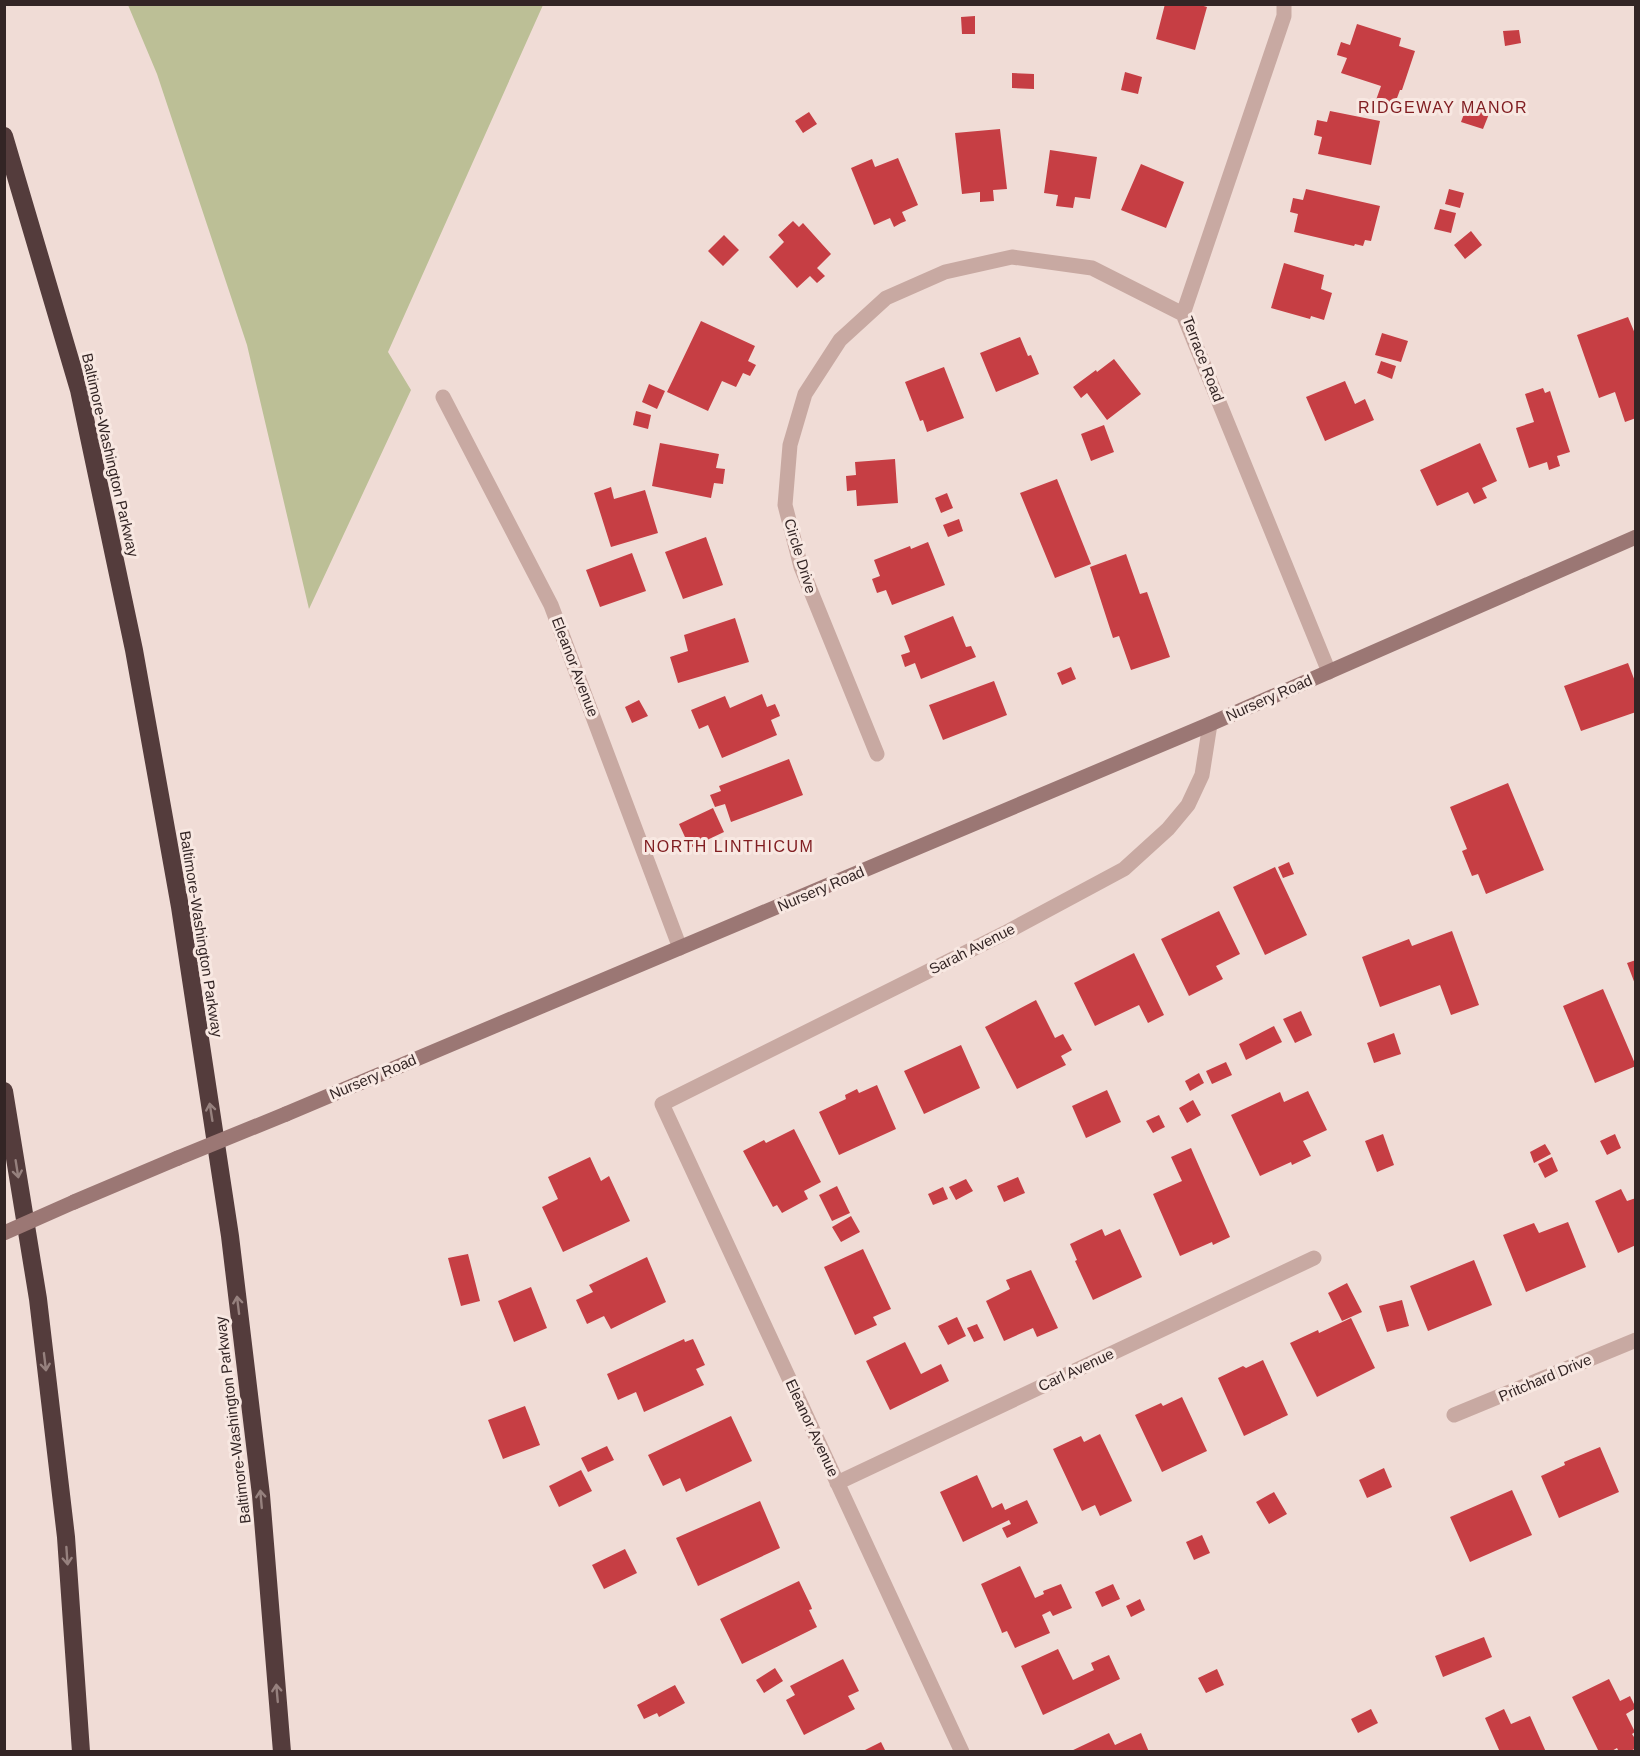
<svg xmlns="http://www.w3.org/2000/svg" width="1640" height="1756" font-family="Helvetica,sans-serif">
	<rect width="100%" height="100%" fill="#f0dcd6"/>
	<path fill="#bcbf96" d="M128 5H543L388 352 411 390 309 609 247 345 157 74Z"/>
	<path fill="#c63e44" d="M1165 4H1197L1207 7 1195 50 1156 39Z
		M975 16V34H962L961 17Z
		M1357 24 1401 38 1399 46 1415 51 1402 90H1400L1394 106 1376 100 1381 86 1341 73 1347 58 1337 55 1338 51 1341 42 1350 45Z
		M1519 30 1521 43 1505 46 1503 31Z
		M1125 72 1142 77 1138 94 1121 90Z
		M1012 73 1034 74V89L1012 88Z
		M1467 106 1489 114 1483 129 1461 122Z
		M1330 111 1380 121 1371 165 1318 154 1322 137 1314 135 1317 120 1327 122Z
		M809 112 817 124 803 133 795 121Z
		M1000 129 1007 189 993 190 994 201 980 202V192L962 194 955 133Z
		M1050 150 1097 157 1090 199 1075 197 1073 208 1056 206 1058 195 1044 193Z
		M898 158 918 205 902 212 906 221 901 223 894 227 890 218 874 225 851 168 872 159 875 167Z
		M1141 164 1184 182 1166 228 1121 210Z
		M1306 189 1380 206 1371 241 1365 240 1363 246 1355 244 1354 246 1294 232 1298 214 1290 212 1293 198 1303 200Z
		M1449 189 1464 193 1460 208 1445 204Z
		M1440 209 1456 213 1451 233 1434 229Z
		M793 221 799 227 803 223 831 254 817 268 825 276 817 283 810 276 797 288 769 257 784 242 778 235Z
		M1471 231 1482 245 1465 259 1454 245Z
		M724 235 739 250 723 266 708 251Z
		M1284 263 1324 275 1321 289 1332 293 1324 320 1311 316 1310 319 1271 308Z
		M1628 317 1636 336V418L1625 422 1615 392 1599 398 1577 335Z
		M701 321 755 346 748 361 756 365 750 376 743 373 736 387 722 381 708 411 667 392Z
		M1382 333 1408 341 1401 362 1375 355Z
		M1020 337 1028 356 1031 355 1039 374 996 392 980 353Z
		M1114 359 1141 394 1107 420 1087 393 1081 398 1073 387 1096 370 1097 372Z
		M1381 361 1396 366 1392 379 1377 373Z
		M944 367 964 418 927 432 923 420 920 421 905 382Z
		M1345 381 1355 404 1365 399 1374 420 1325 441 1306 397Z
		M649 384 665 391 657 409 642 402Z
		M1543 388 1545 393 1550 391 1570 452 1557 456 1560 466 1549 470 1547 462 1529 468 1516 428 1534 422 1525 394Z
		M636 411 651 415 648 429 633 425Z
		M1104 425 1114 452 1091 461 1081 434Z
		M660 443 719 454 716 468 725 469 723 484 714 483 711 498 652 486Z
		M1480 443 1497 481 1482 488 1487 498 1474 504 1468 492 1437 506 1420 470Z
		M895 459 898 503 857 506 856 490 847 491 846 476 856 475 855 462Z
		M1057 479 1091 564 1055 578 1020 493Z
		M611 487 614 499 645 490 658 533 611 547 594 493Z
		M947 493 953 508 941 513 935 498Z
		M959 519 963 531 948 537 943 525Z
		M706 537 723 585 683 599 665 552Z
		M928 542 945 585 892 605 886 590 877 593 872 579 880 576 874 560 910 546 911 549Z
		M632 553 646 591 600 607 586 570Z
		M1126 554 1140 594 1147 592 1170 657 1131 670 1119 636 1113 638 1090 567Z
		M953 616 966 647 971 646 976 657 921 679 915 663 905 667 901 655 910 652 904 636Z
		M735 618 749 662 678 683 670 657 688 651 684 635Z
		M1628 663 1636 684V712L1581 731 1564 686Z
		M1071 667 1076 679 1062 685 1057 673Z
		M994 681 1007 715 943 740 929 705Z
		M762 694 767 707 775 704 779 713 780 716 771 720 777 735 722 758 708 725 699 729 691 710 725 696 730 708Z
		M639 700 648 716 632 723 625 707Z
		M789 759 803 795 731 822 725 804 715 807 710 795 721 791 719 786Z
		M1508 783 1544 870 1486 894 1478 874 1472 876 1462 851 1467 849 1450 807Z
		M713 808 724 832 690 848 679 824Z
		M1289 862 1294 874 1283 878 1278 867Z
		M1275 867 1307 935 1265 955 1233 887Z
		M1219 911 1240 954 1216 966 1223 979 1189 996 1161 939Z
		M1452 931 1479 1005 1451 1015 1440 985 1380 1007 1362 957 1409 939 1412 946Z
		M1134 953 1164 1015 1148 1023 1139 1005 1095 1026 1074 983Z
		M1636 960V984H1635L1627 963Z
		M1603 989 1636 1066 1595 1083 1563 1006Z
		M1036 1000 1055 1038 1063 1034 1072 1050 1061 1056 1066 1065 1017 1089 985 1027Z
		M1301 1011 1312 1035 1295 1043 1283 1019Z
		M1274 1026 1282 1042 1246 1060 1239 1044Z
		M1394 1033 1401 1054 1374 1063 1367 1043Z
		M961 1045 980 1088 924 1114 904 1071Z
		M1226 1062 1232 1075 1212 1084 1206 1071Z
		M1199 1073 1204 1083 1190 1091 1185 1081Z
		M877 1085 896 1129 839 1155 819 1112 846 1099 845 1095 857 1089 859 1093Z
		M1107 1090 1121 1122 1086 1138 1072 1106Z
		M1308 1091 1327 1130 1303 1141 1311 1156 1292 1165 1291 1162 1260 1176 1231 1115 1280 1092 1284 1102Z
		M1193 1100 1201 1115 1187 1123 1179 1108Z
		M1159 1115 1165 1127 1153 1133 1146 1121Z
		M794 1129 821 1182 804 1191 808 1199 782 1213 777 1205 773 1207 743 1151 764 1140 766 1143Z
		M1383 1134 1394 1165 1377 1172 1365 1141Z
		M1615 1134 1621 1148 1607 1155 1600 1141Z
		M1545 1144 1551 1154 1534 1163 1530 1152Z
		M1191 1148 1230 1237 1213 1245 1212 1242 1180 1256 1153 1194 1182 1181 1171 1157Z
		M590 1157 601 1181 609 1176 630 1221 563 1252 542 1207 558 1199 548 1177Z
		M1552 1157 1558 1171 1545 1178 1538 1164Z
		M1018 1177 1025 1193 1004 1202 997 1186Z
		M966 1179 973 1191 956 1200 949 1187Z
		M837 1186 850 1213 832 1221 819 1195Z
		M943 1187 948 1199 933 1205 928 1194Z
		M1621 1189 1627 1201 1636 1198V1245L1618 1253 1595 1201Z
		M851 1216 860 1232 841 1242 832 1227Z
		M1568 1222 1586 1267 1526 1292 1503 1235 1534 1223 1539 1233Z
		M1102 1229 1105 1236 1120 1229 1142 1277 1093 1300 1075 1261 1077 1260 1070 1244Z
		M863 1249 891 1309 873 1317 877 1325 855 1335 824 1267Z
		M468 1254 480 1301 461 1306 448 1258Z
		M647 1257 666 1302 611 1329 604 1316 587 1324 576 1300 593 1292 589 1285Z
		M1474 1260 1492 1305 1428 1331 1410 1286Z
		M1031 1270 1058 1328 1037 1337 1033 1328 1004 1341 986 1301 1010 1289 1006 1280Z
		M1347 1283 1362 1312 1342 1321 1328 1293Z
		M531 1287 547 1328 514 1342 498 1301Z
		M1402 1300 1409 1326 1387 1332 1379 1306Z
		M957 1317 966 1336 948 1345 938 1326Z
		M1351 1318 1375 1368 1317 1397 1290 1343 1318 1330 1319 1333Z
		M977 1324 984 1338 974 1342 967 1328Z
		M684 1339 685 1342 693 1339 705 1365 696 1369 704 1385 644 1412 636 1392 618 1400 607 1374Z
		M905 1342 921 1374 941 1364 949 1381 890 1410 866 1361Z
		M1263 1360 1288 1415 1244 1436 1218 1378 1243 1366 1246 1368Z
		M1182 1397 1207 1451 1162 1472 1135 1415 1161 1403 1163 1406Z
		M525 1406 540 1445 503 1459 488 1420Z
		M731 1416 752 1461 686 1492 680 1478 663 1486 648 1455Z
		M1100 1434 1132 1501 1100 1516 1095 1505 1082 1511 1053 1449 1081 1436 1084 1442Z
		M607 1446 614 1460 588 1472 581 1458Z
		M1600 1447 1619 1492 1559 1518 1541 1476 1565 1465 1564 1462Z
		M1384 1468 1392 1487 1367 1498 1359 1480Z
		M581 1470 592 1491 559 1507 549 1486Z
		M977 1475 992 1508 1002 1503 1005 1510 1027 1500 1038 1523 1007 1538 1002 1528 1011 1524 1009 1520 963 1542 940 1492Z
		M1512 1490 1532 1535 1470 1562 1450 1517Z
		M1274 1492 1287 1514 1269 1524 1256 1502Z
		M760 1501 780 1548 698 1586 676 1538Z
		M1202 1535 1210 1553 1194 1560 1186 1542Z
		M625 1549 637 1573 604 1589 592 1565Z
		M1020 1566 1035 1598 1044 1594 1043 1591 1061 1584 1072 1608 1053 1616 1050 1611 1042 1615 1050 1633 1015 1648 1007 1631 1002 1633 1001 1630 981 1584Z
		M799 1581 811 1606 812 1609 809 1610 817 1627 742 1664 720 1619Z
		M1113 1584 1120 1599 1102 1607 1095 1592Z
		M1140 1599 1145 1610 1131 1617 1126 1606Z
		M1484 1637 1492 1657 1443 1677 1435 1656Z
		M1058 1649 1073 1680 1094 1670 1091 1663 1109 1655 1120 1679 1043 1715 1021 1666Z
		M843 1659 859 1691 848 1696 855 1709 804 1735 786 1700 795 1695 790 1686Z
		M775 1668 783 1681 764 1693 756 1680Z
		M1217 1669 1224 1685 1206 1693 1198 1678Z
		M1609 1679 1620 1701 1630 1696 1636 1708 1626 1714 1635 1732 1632 1734 1636 1740V1748L1629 1752H1619L1617 1748 1610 1752H1599L1572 1697Z
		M675 1685 685 1703 659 1717 657 1713 644 1719 637 1705Z
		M1371 1709 1378 1723 1358 1733 1351 1719Z
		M1504 1709 1511 1724 1530 1716 1546 1752H1500L1485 1718Z
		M1109 1733 1115 1745 1141 1733 1149 1752H1069Z
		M881 1742 886 1752H861Z"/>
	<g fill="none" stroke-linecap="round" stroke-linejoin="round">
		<path stroke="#c8a9a2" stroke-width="15" d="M443 397 551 605 680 948"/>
		<path stroke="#c8a9a2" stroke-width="15" d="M1284 4V16L1183 314 1329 672
			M877 754 801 567 785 505 790 445 805 394 840 340 886 298 945 272 1012 257 1092 268 1183 314
			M1454 1415 1636 1340
			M837 1483 1314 1258
			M962 1752 662 1104 1005 933 1124 869 1168 829 1188 805 1202 775 1210 724"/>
		<path stroke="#9b7774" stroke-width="15" d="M286 1114 1210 724 1636 537
			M74 1202 178 1158"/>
		<path stroke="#543c3c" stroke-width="18" d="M4 136 79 390 134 650 180 907 230 1236 261 1495 282 1752
			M4 1091 38 1299 66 1537 81 1752"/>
		<path stroke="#9b7774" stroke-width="15" d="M178 1158 286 1114
			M4 1233 74 1202"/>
	</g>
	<defs><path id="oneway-shaft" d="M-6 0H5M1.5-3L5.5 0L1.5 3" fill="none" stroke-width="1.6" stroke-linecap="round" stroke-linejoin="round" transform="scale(1.5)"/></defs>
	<g stroke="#96817e">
		<use href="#oneway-shaft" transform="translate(211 1112) rotate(-99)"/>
		<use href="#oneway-shaft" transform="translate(17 1169) rotate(81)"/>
		<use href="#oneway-shaft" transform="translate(238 1305) rotate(-97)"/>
		<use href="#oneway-shaft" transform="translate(45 1362) rotate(83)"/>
		<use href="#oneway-shaft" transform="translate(261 1499) rotate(-95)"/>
		<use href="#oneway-shaft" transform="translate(67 1556) rotate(86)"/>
		<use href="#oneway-shaft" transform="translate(277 1693) rotate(-95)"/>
	</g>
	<g text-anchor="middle" stroke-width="6" stroke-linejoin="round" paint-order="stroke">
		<g font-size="15" fill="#332525" stroke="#f8e8e2">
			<text transform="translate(1203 359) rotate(69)" y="5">Terrace Road</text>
			<text transform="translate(110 455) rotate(77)" y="5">Baltimore-Washington Parkway</text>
			<text transform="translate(800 556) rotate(73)" y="5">Circle Drive</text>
			<text transform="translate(575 667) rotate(69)" y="5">Eleanor Avenue</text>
			<text transform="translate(1269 698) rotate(-24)" y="5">Nursery Road</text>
			<text transform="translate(821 889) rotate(-23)" y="5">Nursery Road</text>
			<text transform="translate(201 934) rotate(81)" y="5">Baltimore-Washington Parkway</text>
			<text transform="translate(972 949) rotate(-27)" y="5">Sarah Avenue</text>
			<text transform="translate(373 1077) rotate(-23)" y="5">Nursery Road</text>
			<text transform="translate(1076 1370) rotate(-25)" y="5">Carl Avenue</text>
			<text transform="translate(1545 1378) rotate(-23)" y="5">Pritchard Drive</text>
			<text transform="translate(233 1420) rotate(-97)" y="5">Baltimore-Washington Parkway</text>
			<text transform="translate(812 1428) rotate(65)" y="5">Eleanor Avenue</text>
		</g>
		<g font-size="16" letter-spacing="1.5" fill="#811e22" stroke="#f8e8e2">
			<text x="1443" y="113">RIDGEWAY MANOR</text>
			<text x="729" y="852">NORTH LINTHICUM</text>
		</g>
	</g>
	<rect width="1640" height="1756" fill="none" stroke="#332525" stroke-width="12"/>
</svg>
